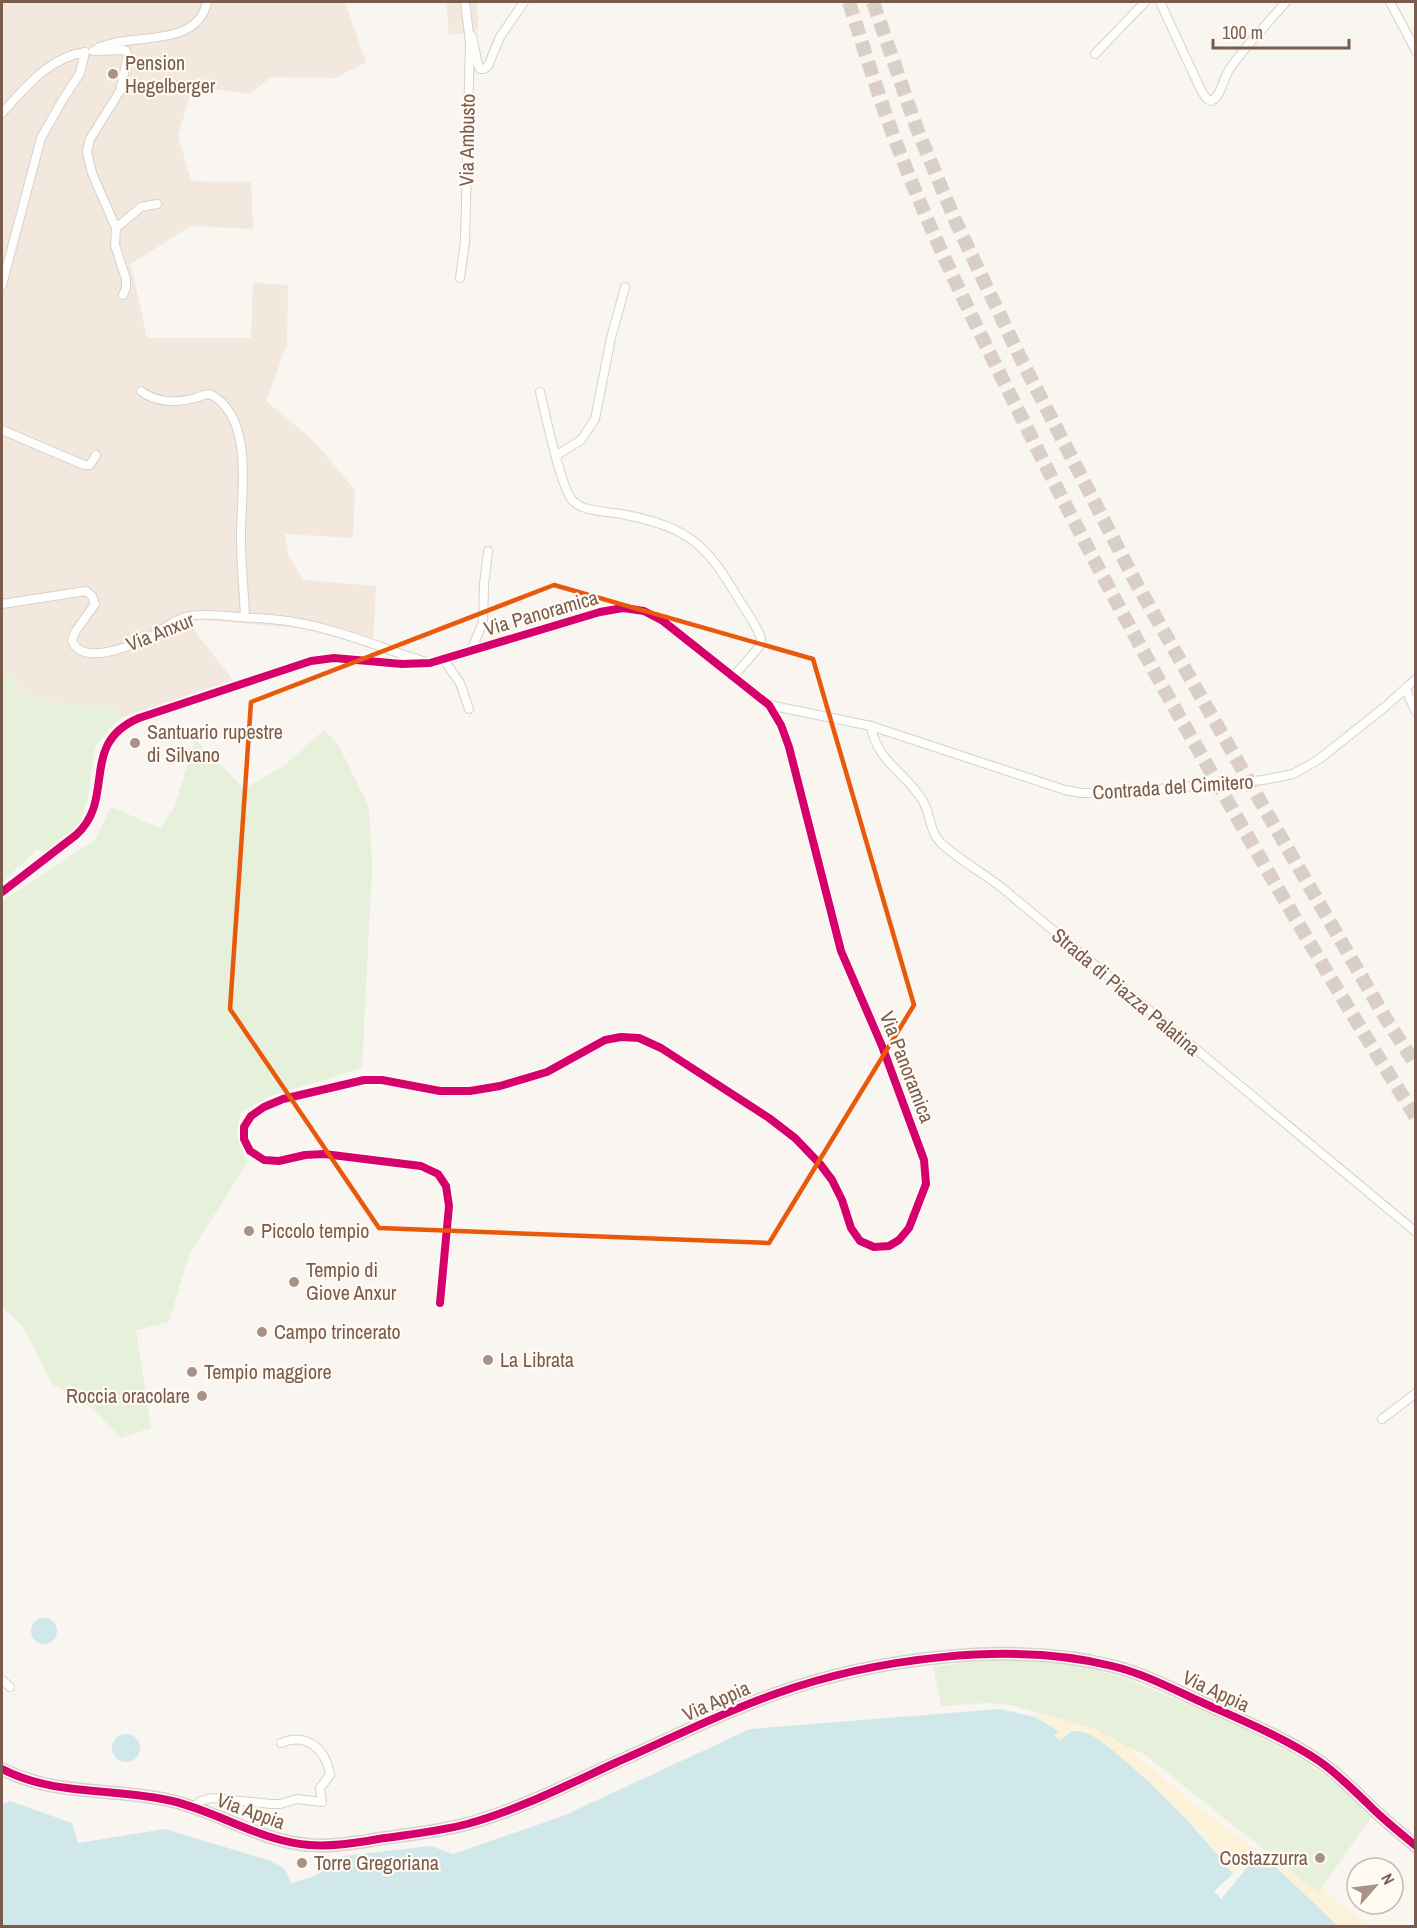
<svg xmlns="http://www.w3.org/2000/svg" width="1417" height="1928" font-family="'Archivo Narrow',sans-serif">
	<rect width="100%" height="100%" fill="#f9f5f0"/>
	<path fill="#f2e8de" d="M2 2H345L366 62 335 78 271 77 250 94 193 86 178 135 191 181 251 182 253 229 191 226 131 264 147 338H251L253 283 288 285 287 344 266 401 313 440 355 490 353 538 285 534 289 557 304 580 376 586 373 648 307 629 196 619 189 624 233 680 123 717 116 706H73L15 692 17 679 2 674Z
		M446 2H477L478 31 449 35Z"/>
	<path fill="#e7f0db" d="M2 674 17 679 15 692 73 706H117L123 717 112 726 95 747 87 801 80 823 47 853 37 849 2 883Z
		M324 730 338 744 369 807 372 868 362 1068 268 1097 240 1113 237 1136 247 1163 189 1255 169 1322 136 1330 151 1428 121 1438 92 1408 52 1384 22 1325 2 1307V901L95 840 111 807 160 828 175 806 195 739 244 789 285 765Z
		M1033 1659 1090 1668 1127 1679 1235 1724 1303 1760 1341 1787 1372 1816 1318 1893 1143 1753 1127 1747 1095 1729 1011 1705 987 1703 941 1706 933 1667 970 1662Z"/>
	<path fill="#fbf2d9" d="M1040 1713 1095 1729 1127 1747 1189 1800 1254 1849 1233 1874 1200 1832 1060 1741 1054 1735 1059 1731 1035 1717Z
		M1263 1849 1318 1893 1322 1888 1369 1926H1338L1260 1852Z"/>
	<path fill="#d0e8ea" d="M31 1631a13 13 0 1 1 26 0a13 13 0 1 1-26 0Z
		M1000 1709 1035 1717 1059 1731 1054 1735 1060 1741C1066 1736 1070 1730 1079 1731 1097 1735 1112 1750 1125 1761 1165 1795 1200 1832 1233 1874L1214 1891 1221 1899 1260 1852 1338 1926H2V1804L10 1801 72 1823 78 1843 165 1829 268 1860 284 1868 291 1883 312 1877 331 1867 343 1856 431 1846 453 1854 563 1816 750 1729Z
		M112 1748a14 14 0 1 1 28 0a14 14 0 1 1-28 0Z"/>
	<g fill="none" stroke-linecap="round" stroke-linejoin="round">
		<path stroke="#d9cfc7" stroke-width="14" stroke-dasharray="14 7" stroke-linecap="butt" d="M849 2C864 49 879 98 897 145 932 237 976 326 1020 414 1074 524 1131 631 1191 737 1264 865 1337 993 1416 1117
			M873 2 917 129 955 220 1020 357 1134 579 1259 799 1386 1019 1416 1065"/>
		<g stroke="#d7d1cb" stroke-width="10">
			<path id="minor" d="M1160 2 1201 90 1206 98 1211 101C1221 97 1223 79 1229 70 1245 46 1267 24 1286 2
				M1390 2 1416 51
				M472 36 478 65 480 69H484L488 66 500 37 524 2
				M98 48C133 32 197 49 207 2
				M93 51 125 50 128 55 120 91 90 139 87 152 92 173 116 228 115 245 126 279V288L123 295
				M1095 54 1145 2
				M2 113C26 87 48 58 85 52L80 73 62 101 41 138 2 285
				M116 228 141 207 157 204
				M460 278 465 242 470 42 465 2
				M141 391C156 403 178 403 196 398 201 396 204 394 210 394 256 418 240 496 241 539 241 565 244 591 245 617
				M540 392C545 412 561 490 573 501 585 513 610 511 626 515 689 528 706 544 738 598 746 611 756 624 761 638L759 647 733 677
				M2 430 84 465H90L96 455
				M557 455 581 440 595 419 611 338 625 287
				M2 604 86 591 92 596 95 604 75 632 72 640C81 667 131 646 149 637 163 630 174 619 190 616 206 613 223 616 240 617 260 618 280 619 299 623 343 631 384 649 426 662
				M471 651 483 622 484 585 488 551
				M443 659 460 683 469 709
				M1405 688 1416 712
				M769 705 871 726 1065 790 1081 793H1112L1263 780 1293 774 1318 760 1386 706 1416 679
				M871 726C877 763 906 772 923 801 931 815 929 831 941 843 959 860 982 872 1001 887L1416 1232
				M2 892 76 835C117 798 78 744 139 718L311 661 334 658 402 664 430 663 600 612 623 608 644 611 663 621 769 705 781 725 789 747 841 951 882 1046 924 1160 926 1184 909 1228 899 1240 889 1246 874 1247 860 1241 851 1228 842 1200 832 1180 820 1164 795 1138 769 1118 661 1048 639 1038 621 1037 605 1040 547 1072 500 1086 470 1091H440L382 1080H364L283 1099 264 1107 251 1116 244 1127V1139L250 1151 264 1160 279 1161 305 1155 324 1154 421 1166 438 1174 446 1186 449 1206 440 1303
				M1382 1419 1416 1393
				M2 1680 10 1687
				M193 1807 201 1801 211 1798 271 1804H280L297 1799 322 1802 320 1788 330 1775C326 1749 306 1732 281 1743"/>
		</g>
		<g stroke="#d9d2cb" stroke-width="14">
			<path id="secondary" d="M2 1769C56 1797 115 1787 172 1801 219 1812 260 1841 309 1845 335 1847 360 1842 385 1838 413 1834 440 1831 467 1824 518 1810 567 1785 615 1763 668 1740 720 1713 775 1694 872 1659 1011 1640 1112 1666 1146 1674 1178 1692 1210 1706 1246 1722 1286 1739 1319 1761 1338 1774 1353 1790 1370 1806 1384 1820 1400 1833 1416 1846"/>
		</g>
		<use href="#minor" stroke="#fefefd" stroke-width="8"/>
		<use href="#secondary" stroke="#fefefd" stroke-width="10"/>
		<g stroke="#fffaf3" stroke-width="11">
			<path id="cycleway" d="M2 892 76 835C117 798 78 744 139 718L311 661 334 658 402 664 430 663 600 612 623 608 644 611 663 621 769 705 781 725 789 747 841 951 882 1046 924 1160 926 1184 909 1228 899 1240 889 1246 874 1247 860 1241 851 1228 842 1200 832 1180 820 1164 795 1138 769 1118 661 1048 639 1038 621 1037 605 1040 547 1072 500 1086 470 1091H440L382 1080H364L283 1099 264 1107 251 1116 244 1127V1139L250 1151 264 1160 279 1161 305 1155 324 1154 421 1166 438 1174 446 1186 449 1206 440 1303
				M2 1769C56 1797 115 1787 172 1801 219 1812 260 1841 309 1845 335 1847 360 1842 385 1838 413 1834 440 1831 467 1824 518 1810 567 1785 615 1763 668 1740 720 1713 775 1694 872 1659 1011 1640 1112 1666 1146 1674 1178 1692 1210 1706 1246 1722 1286 1739 1319 1761 1338 1774 1353 1790 1370 1806 1384 1820 1400 1833 1416 1846"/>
		</g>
		<use href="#cycleway" stroke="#d6006c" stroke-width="8"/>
	</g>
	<path fill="none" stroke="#e8590c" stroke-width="4.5" stroke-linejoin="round" d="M554 585 813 659 914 1005 769 1243 379 1228 230 1009 251 702Z"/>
	<g fill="#a69286" stroke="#fffaf3" stroke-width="2">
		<circle cx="113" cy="74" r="6"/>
		<circle cx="135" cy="743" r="6"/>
		<circle cx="249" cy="1231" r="6"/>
		<circle cx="294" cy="1282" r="6"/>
		<circle cx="262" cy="1332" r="6"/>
		<circle cx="488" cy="1360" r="6"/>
		<circle cx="192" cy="1372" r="6"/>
		<circle cx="202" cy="1396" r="6"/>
		<circle cx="1320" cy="1858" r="6"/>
		<circle cx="302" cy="1863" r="6"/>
	</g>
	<g text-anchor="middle" stroke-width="4.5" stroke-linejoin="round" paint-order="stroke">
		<g font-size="20" fill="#7a5c4d" stroke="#fffaf3" text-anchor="start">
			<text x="125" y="70">Pension<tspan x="125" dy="23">Hegelberger</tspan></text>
			<text x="147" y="739">Santuario rupestre<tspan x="147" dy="23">di Silvano</tspan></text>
			<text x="261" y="1238">Piccolo tempio</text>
			<text x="306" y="1277">Tempio di<tspan x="306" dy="23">Giove Anxur</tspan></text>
			<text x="274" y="1339">Campo trincerato</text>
			<text x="500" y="1367">La Librata</text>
			<text x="204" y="1379">Tempio maggiore</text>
			<text x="190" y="1403" text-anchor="end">Roccia oracolare</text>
			<text x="1308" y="1865" text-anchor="end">Costazzurra</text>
			<text x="314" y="1870">Torre Gregoriana</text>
		</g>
		<g font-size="20" fill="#7a5c4d" stroke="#fffaf3">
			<text transform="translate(467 140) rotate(-89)" y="7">Via Ambusto</text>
			<text transform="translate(541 613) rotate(-16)" y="7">Via Panoramica</text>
			<text transform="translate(160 632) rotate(-22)" y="7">Via Anxur</text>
			<text transform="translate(1173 787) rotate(-4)" y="7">Contrada del Cimitero</text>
			<text transform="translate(1126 992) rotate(40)" y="7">Strada di Piazza Palatina</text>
			<text transform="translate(907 1067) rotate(69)" y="7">Via Panoramica</text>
			<text transform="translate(1216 1691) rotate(25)" y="7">Via Appia</text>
			<text transform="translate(716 1701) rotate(-24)" y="7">Via Appia</text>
			<text transform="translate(251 1811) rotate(20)" y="7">Via Appia</text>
		</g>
	</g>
	<rect width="1417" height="1928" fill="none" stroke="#7a5c4d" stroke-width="6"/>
	<g transform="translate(1375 1886) rotate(62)"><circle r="28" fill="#fffaf3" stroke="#cabbb1" stroke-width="1.5"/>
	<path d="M0-4.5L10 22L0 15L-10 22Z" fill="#a69286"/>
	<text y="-9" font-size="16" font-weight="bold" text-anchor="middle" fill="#7a5c4d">N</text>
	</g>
	<path d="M1213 39v9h136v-9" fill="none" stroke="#7a5c4d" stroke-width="3"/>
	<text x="1222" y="39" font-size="18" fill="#7a5c4d" stroke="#fffaf3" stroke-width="4.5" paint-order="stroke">100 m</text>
</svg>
